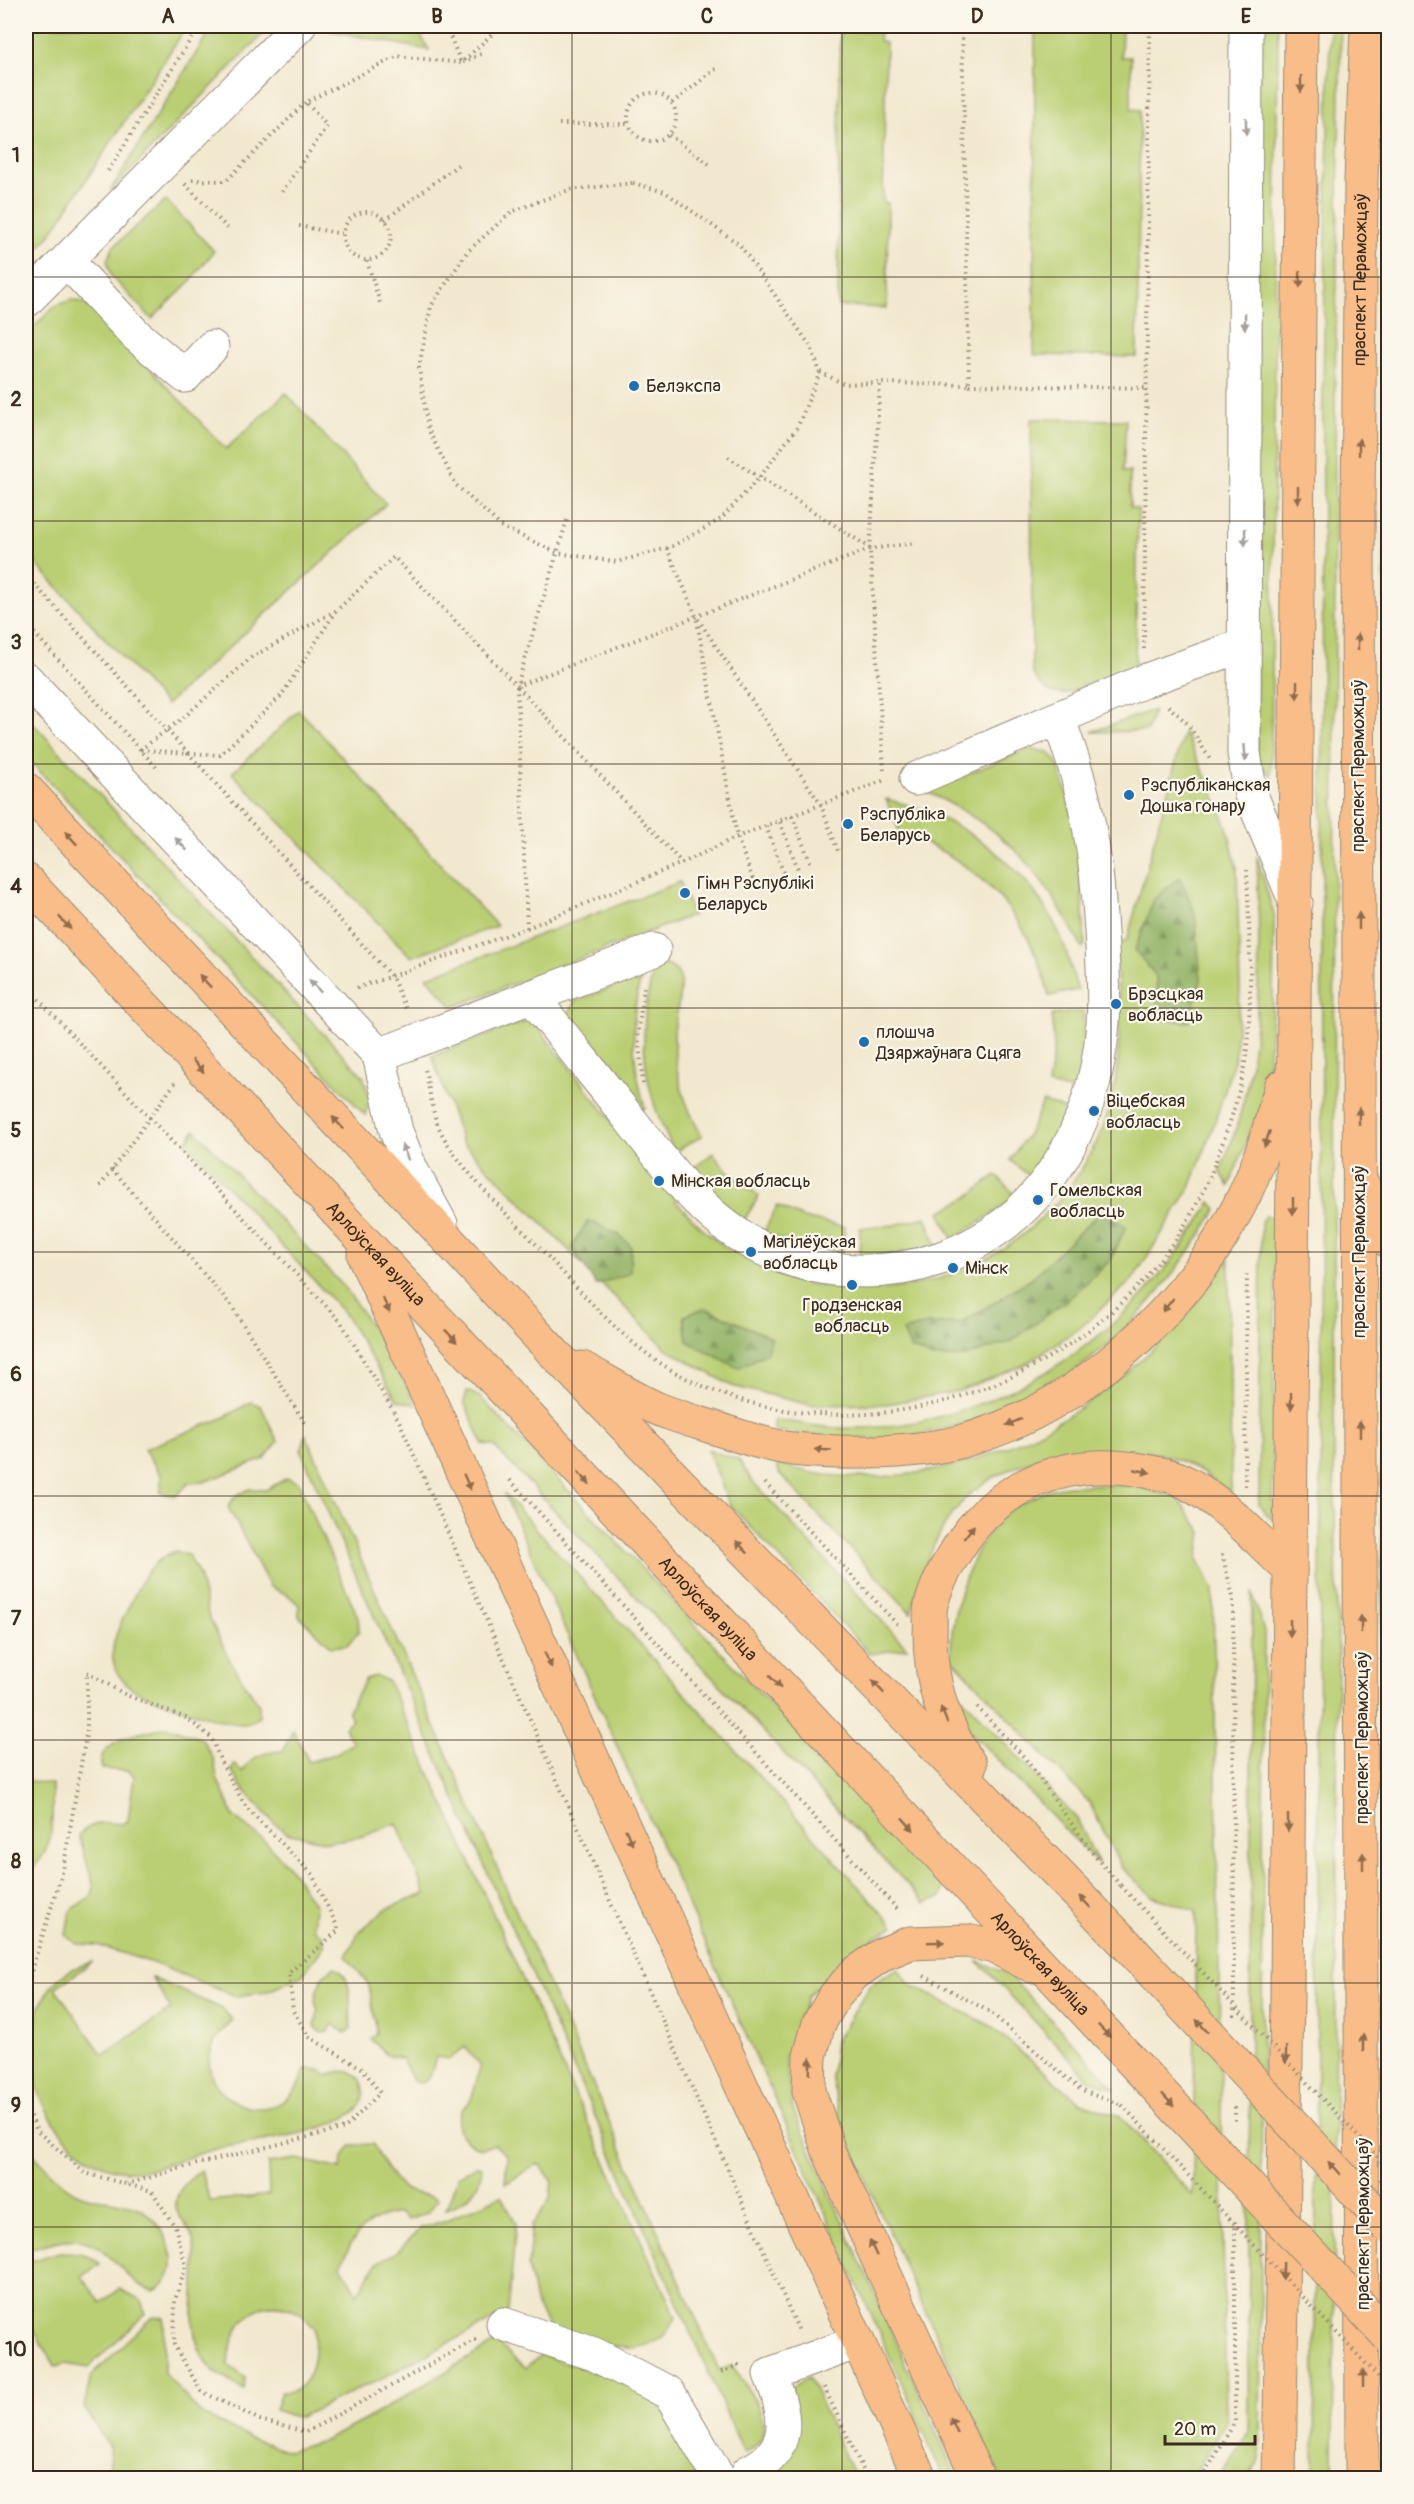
<svg xmlns="http://www.w3.org/2000/svg" width="1414" height="2504" font-family="Pangolin,sans-serif">
	<defs>
		<pattern id="forest-firs" width="22" height="20" patternUnits="userSpaceOnUse" patternTransform="scale(1.5)"><rect width="22" height="20" fill="#93b265"/><path d="M5 1l3.5 6h-7zM16 11l3.5 6h-7z" fill="#799153"/></pattern>
	</defs>
	<rect width="100%" height="100%" fill="#fbf7ec"/>
	<filter id="ink" filterUnits="userSpaceOnUse"><feTurbulence type="fractalNoise" baseFrequency=".0167" numOctaves="2"/><feDisplacementMap in="SourceGraphic" scale="12" xChannelSelector="R" yChannelSelector="G"/><feConvolveMatrix kernelMatrix="1 2 1 2 8 2 1 2 1" color-interpolation-filters="sRGB"/></filter>
	<filter id="wash" filterUnits="userSpaceOnUse"><feTurbulence type="fractalNoise" baseFrequency=".008" numOctaves="4" result="noise"/><feDisplacementMap in="SourceGraphic" scale="24" xChannelSelector="R" yChannelSelector="G"/><feGaussianBlur stdDeviation="1.35" result="paint"/><feColorMatrix in="noise" values="0 0 0 0 0 0 0 0 0 0 0 0 0 0 0 0 0 1.4 0 .05"/><feComposite in="paint" operator="in"/></filter>
	<g filter="url(#wash)">
		<rect width="100%" height="100%" fill="#f2e8cf"/>
		<path fill="#bacf73" stroke="#7a7c48" stroke-width="1.5" d="M26 26H187L48 238 26 260Z
			M213 26H271L110 191Z
			M334 26H416L429 50 331 31Z
			M1035 26H1122L1121 57H1131V109L1140 110 1137 357 1034 355Z
			M1253 26H1278L1271 776 1257 761Z
			M1330 26H1341L1335 388 1334 1463 1338 1648 1333 2478H1314L1321 1462 1323 388Z
			M840 28 880 33 879 41 886 43 883 202 888 203 887 308 838 306Z
			M166 200 214 251 187 285 152 319 111 276 107 260 114 246Z
			M71 300 81 302 97 312 226 449 286 393 386 504 166 705 26 553V335L55 306Z
			M1031 419 1126 420 1123 471 1130 472V507L1138 509 1135 666 1064 694C1047 694 1041 686 1032 672Z
			M1384 533 1388 534V1189L1387 1155Z
			M299 710 497 926 411 957 232 773Z
			M1154 710 1147 731 1091 732Z
			M26 716 363 1076 370 1099 365 1115 26 757Z
			M1184 732 1211 787 1227 827 1237 868 1240 992 1235 1057 1216 1119 1190 1188 1133 1279 1080 1328 1024 1365 959 1391 887 1404 811 1405 732 1386 665 1348 462 1142 432 1056 531 1019C565 1062 599 1105 634 1148 662 1184 689 1222 727 1248 862 1339 1044 1275 1103 1127 1126 1069 1118 1005 1116 945L1127 940Z
			M1029 749 1048 752 1056 760 1070 803 1079 846 1085 945 1082 948C1041 868 1007 829 925 791Z
			M886 799C960 817 1026 862 1059 933 1068 952 1071 972 1078 990L1049 996C1031 916 977 859 900 833Z
			M1257 856 1274 915 1273 1000 1268 1069 1260 1109 1229 1186 1220 1171C1265 1071 1260 963 1257 856Z
			M680 882 693 915 453 1007 427 977Z
			M656 963C665 964 674 966 679 975 684 986 674 1020 674 1035 674 1071 684 1105 702 1136L675 1152C642 1093 635 1028 656 963Z
			M641 977C629 1021 632 1064 645 1108L640 1110 567 1016 575 1001Z
			M1083 1011 1085 1049 1078 1092 1048 1085 1054 1047 1052 1015Z
			M1043 1102 1072 1112 1034 1180 1010 1160 1030 1131Z
			M195 1130 346 1289 391 1356 416 1405 397 1400 343 1312 186 1142Z
			M713 1153 728 1171 759 1196 743 1222 689 1172Z
			M996 1175 1017 1197 953 1240 940 1212 968 1197Z
			M1211 1202 1217 1209C1151 1317 1069 1402 941 1429 928 1432 915 1437 901 1438 859 1442 816 1436 774 1431V1420C795 1422 817 1427 838 1428 939 1432 1043 1387 1117 1320 1155 1287 1185 1245 1211 1202Z
			M777 1206 803 1218 845 1227 841 1258 763 1234Z
			M1265 1216 1273 1217 1276 1225 1272 1520 1259 1505 1261 1223Z
			M926 1217 937 1247 860 1259V1228L895 1225Z
			M1229 1259 1231 1494C1212 1479 1193 1464 1169 1457 1144 1450 1086 1450 1060 1454 1036 1457 994 1474 976 1489 939 1519 922 1569 911 1613L779 1473 777 1464C793 1468 810 1473 826 1475 993 1493 1138 1390 1229 1259Z
			M1382 1285 1388 1301V1833L1381 1820Z
			M467 1391 480 1397 943 1887 941 1897 925 1903 494 1446 483 1444 464 1402Z
			M251 1402 261 1406 278 1442 264 1459 204 1482 189 1483 176 1496 161 1493V1475L144 1449 223 1418Z
			M306 1435 719 2370 732 2365C747 2389 787 2436 744 2453L301 1451Z
			M708 1450 739 1460 752 1481 907 1648 870 1654 729 1504Z
			M287 1478 298 1482 358 1617 359 1631 347 1645 332 1647 299 1616V1605L288 1595 270 1587 228 1507 236 1495 250 1489 266 1490Z
			M1091 1485 1134 1486 1177 1497 1202 1532 1198 1559 1213 1589 1226 2422 1192 2478H1001L842 2128 831 2076 835 2042 870 1985 898 1968 909 1984 989 2025 1081 2103 1120 2116 1193 2196 1196 1911 1152 1896 1122 1868 1089 1802 951 1658C949 1612 972 1536 1012 1509 1023 1502 1037 1495 1049 1490 1061 1485 1078 1486 1091 1485Z
			M504 1493 894 1926 852 1952 808 1996 785 2058 793 2110 957 2478H944Z
			M176 1551 189 1556 199 1575 209 1617 230 1661 259 1705V1716C255 1720 250 1724 243 1724 228 1725 142 1697 130 1687 127 1684 121 1678 118 1674 104 1649 121 1623 132 1600 142 1579 152 1559 176 1551Z
			M1252 1592 1264 1632 1260 2460 1247 2478H1218L1248 2433Z
			M376 1676 388 1681 676 2318C671 2324 667 2333 662 2337 633 2361 584 2339 551 2331L535 2302 528 2266 532 2225 550 2199 552 2180 538 2163 505 2184 507 2156 494 2144 482 2149C465 2143 451 2131 461 2111 463 2107 468 2105 470 2101 473 2097 479 2072 480 2065L465 2047 450 2059 436 2057 430 2077 423 2083 414 2082 402 2059 387 2055 371 2039 377 2034 369 1985 346 1956 359 1932 386 1909 425 1894 397 1823 364 1836 328 1842 287 1833 272 1821 239 1784 231 1769 235 1764 242 1772C252 1756 264 1752 283 1751L293 1730 309 1762 335 1754 353 1743 344 1727 352 1720 348 1710 366 1679Z
			M958 1693 1077 1819 1099 1865 969 1730Z
			M168 1727 202 1739 214 1760 217 1778 234 1817 268 1844 293 1872 315 1906 313 1928 323 1936 324 1946 302 1976 266 1992 235 1996 153 1963 97 1945 77 1944 66 1935 70 1911 92 1895 94 1887 79 1835C93 1821 104 1822 123 1824L128 1820 134 1776 128 1771 102 1769C93 1739 147 1731 168 1727Z
			M26 1780 52 1785C52 1819 57 1852 26 1873Z
			M977 1960 1009 1975 1116 2089 1090 2080Z
			M93 1962 55 1988 103 2055 171 2009 152 1978 223 2009 233 2021C159 2083 280 2154 305 2069L322 2070 326 2075C334 2073 344 2069 352 2073 366 2079 367 2097 358 2108 339 2131 256 2142 225 2147 194 2152 166 2170 133 2171 83 2173 38 2115 34 2069 30 2021 40 1974 93 1962Z
			M334 1967C355 1974 349 2010 351 2028L345 2033 333 2024 328 2032 321 2033 315 2026 318 2011 315 2001 317 1990 323 1976Z
			M373 2144C379 2157 394 2183 406 2190 416 2195 428 2193 438 2200L427 2213 408 2220 399 2213C366 2218 353 2234 341 2265L357 2294 377 2263 397 2252 421 2228 447 2220 501 2196 516 2223 508 2312 382 2378 298 2418 275 2410 281 2392C314 2394 316 2352 314 2328 310 2323 304 2315 298 2312 255 2291 230 2327 228 2365L245 2377 244 2390C233 2383 214 2374 207 2364 182 2324 199 2294 195 2252 194 2247 194 2239 191 2234 185 2222 172 2212 177 2197 181 2185 192 2178 201 2170L210 2201 269 2195 268 2163 297 2159 341 2169 342 2158 352 2145Z
			M26 2145C41 2163 59 2186 81 2195 99 2202 122 2200 140 2209 167 2224 189 2275 154 2291 138 2286 132 2280 121 2268 87 2231 71 2236 26 2250Z
			M476 2166 482 2167C479 2191 468 2201 446 2209L458 2176Z
			M59 2252C74 2252 88 2252 100 2264L82 2277 101 2303 120 2289 141 2300 145 2314 88 2368 66 2364 56 2367 26 2317V2263Z
			M153 2316 164 2318V2373L201 2414 250 2438 289 2451 324 2441 365 2420 496 2342 525 2368 541 2355 635 2384 667 2413 713 2478H110V2449L84 2407 91 2376Z
			M809 2377 855 2478H777L774 2471 789 2389Z"/>
		<path fill="url(#forest-firs)" stroke="#676e42" stroke-width="1.5" d="M1180 877 1195 913 1201 980 1189 1022 1158 1019 1156 976 1135 950 1154 899Z
			M1100 1212 1126 1226 1111 1260 1070 1298 1012 1341 964 1357 933 1358 910 1348 903 1331 928 1324 960 1323 992 1304 1033 1277Z
			M588 1220 619 1235 631 1246 630 1273 596 1285 572 1247Z
			M705 1308 772 1338 766 1354 738 1368 687 1341 684 1316Z"/>
	</g>
	<g filter="url(#ink)">
		<g fill="none" stroke-linecap="round" stroke-linejoin="round">
			<g stroke="#968976" stroke-width="35">
				<path id="minor" d="M1246 26 1244 753 1251 795 1296 903
					M67 261 136 335 185 376 212 347
					M26 301 299 26
					M26 679 379 1055 396 1131 411 1169 441 1224
					M916 779 1144 681 1244 645
					M532 997C565 1039 599 1080 632 1122 669 1168 703 1218 757 1246 814 1274 881 1279 941 1258 1043 1222 1095 1127 1103 1023 1105 993 1103 961 1101 931 1097 857 1086 788 1058 719
					M379 1055 654 950
					M503 2324 594 2354 669 2393 719 2478
					M748 2472C794 2450 787 2415 770 2374L858 2342"/>
			</g>
			<g stroke="#968976" stroke-width="35">
				<g id="major">
					<path d="M26 789 553 1352 1126 1944"/>
					<path id="s1" d="M26 880 1128 2057"/>
					<path d="M1363 1185 1388 1241"/>
					<path d="M364 1256 920 2478"/>
					<path d="M582 1368C607 1381 632 1398 658 1409 680 1418 704 1424 727 1432 748 1439 770 1446 792 1449 840 1454 912 1454 959 1442 1076 1411 1184 1313 1239 1206 1258 1169 1270 1128 1281 1087"/>
					<path d="M970 1765C943 1725 930 1681 930 1633 931 1624 929 1614 931 1605 936 1585 947 1565 958 1548 999 1483 1067 1457 1142 1470 1153 1473 1167 1474 1177 1478 1221 1498 1255 1538 1290 1570"/>
					<path d="M978 2478 829 2152 809 2091 810 2056 819 2023 835 1996 854 1974 883 1954 910 1943 967 1941 995 1947 1032 1966"/>
					<path d="M1279 2478 1287 1997 1301 26"/>
					<path id="s2" d="M1362 2478 1358 510 1361 181 1367 26"/>
				</g>
			</g>
			<path stroke="#968976" stroke-width="4" stroke-dasharray="1.5 4.5" stroke-linecap="butt" d="M446 26 461 63 481 54
				M628 117a24 24 0 1 1 48 0a24 24 0 1 1-48 0Z
				M672 103 717 68
				M559 124H629
				M669 135 709 164
				M108 171 199 26
				M192 180 226 181 306 102
				M633 183 665 192 740 245 811 347 820 372 798 426 760 477 721 519 671 547 617 562 558 553 502 527 456 485 428 429 419 367 431 306 467 252 511 212 569 190Z
				M185 184 230 231
				M282 192 327 126 306 102 398 56 461 63 501 26
				M343 236a24 24 0 1 1 48 0a24 24 0 1 1-48 0Z
				M385 220 459 164
				M299 226 343 234
				M367 261 380 303
				M820 372 844 384 880 383
				M969 385 1148 388
				M728 457 870 548
				M667 548 696 616 737 837 755 885
				M26 575 392 977 407 1011
				M698 619 821 805 839 854
				M26 624 156 767
				M1144 649 1150 26
				M518 687 682 863
				M1168 706 1188 724 1211 761
				M140 750 184 717 252 657 337 610 394 557 517 686 870 549 916 543
				M141 750 220 755 281 696 336 611
				M884 770 870 549 880 383 969 385 962 26
				M792 816 811 864
				M780 822 798 869
				M766 826 784 874
				M527 928 517 686 567 520
				M26 986 341 1322 399 1421 799 2331
				M357 988 527 928 682 863 737 837 885 780
				M425 1070C429 1087 431 1106 437 1123 453 1166 521 1227 554 1263 599 1311 636 1356 698 1384 890 1471 1134 1365 1212 1171 1227 1132 1243 1089 1247 1047 1253 989 1249 929 1247 870
				M643 1084 638 1034 644 987
				M112 1169 231 1305 305 1423
				M100 1186 175 1083
				M510 1480 900 1912
				M765 1483 898 1625
				M1245 1486 1247 1272
				M1222 1554 1233 1597 1234 2016
				M977 1707 1025 1758 1094 1855 1121 1886
				M924 1976 990 2012 1082 2091 1122 2105
				M26 1988 63 1870 87 1729V1672L126 1695 186 1718 211 1737 222 1764 246 1807 312 1874 339 1930 289 1973 293 2011 309 2037 363 2069 380 2093 345 2128 185 2167 127 2184
				M26 2105 37 2131 85 2173 152 2191 175 2227 186 2266 175 2300 174 2345 201 2391 260 2420 306 2432 477 2339
				M1235 2107V2124
				M721 2372 738 2365 739 2367
				M824 2387 867 2478
				M1202 2478 1235 2422V2218"/>
			<use href="#minor" stroke="#fff" stroke-width="33"/>
			<use href="#major" stroke="#f8bd89" stroke-width="33"/>
			<g stroke="#968976" stroke-width="35" stroke-linecap="butt">
				<path id="major-bridge" d="M1126 1944 1388 2227
					M1128 2057 1388 2336"/>
			</g>
			<path stroke="#968976" stroke-width="4" stroke-dasharray="1.5 4.5" stroke-linecap="butt" d="M1121 1886 1388 2168
				M1122 2105 1388 2387"/>
			<use href="#major-bridge" stroke="#f8bd89" stroke-width="33"/>
		</g>
		<defs><path id="oneway-solid" d="M-6-.8H1V-3.2L6.5 0L1 3.2V.8H-6Z" transform="scale(1.5)"/></defs>
		<g fill="#906c4e">
			<use href="#oneway-solid" transform="translate(1301 84) rotate(90)"/>
			<use href="#oneway-solid" transform="translate(1300 279) rotate(90)"/>
			<use href="#oneway-solid" transform="translate(1359 447) rotate(-90)"/>
			<use href="#oneway-solid" transform="translate(1298 495) rotate(90)"/>
			<use href="#oneway-solid" transform="translate(1358 642) rotate(-90)"/>
			<use href="#oneway-solid" transform="translate(1297 690) rotate(90)"/>
			<use href="#oneway-solid" transform="translate(71 838) rotate(-133)"/>
			<use href="#oneway-solid" transform="translate(1359 921) rotate(-90)"/>
			<use href="#oneway-solid" transform="translate(65 923) rotate(47)"/>
			<use href="#oneway-solid" transform="translate(205 981) rotate(-133)"/>
			<use href="#oneway-solid" transform="translate(198 1066) rotate(47)"/>
			<use href="#oneway-solid" transform="translate(1359 1116) rotate(-90)"/>
			<use href="#oneway-solid" transform="translate(338 1123) rotate(-133)"/>
			<use href="#oneway-solid" transform="translate(1267 1139) rotate(109)"/>
			<use href="#oneway-solid" transform="translate(1293 1206) rotate(90)"/>
			<use href="#oneway-solid" transform="translate(386 1305) rotate(66)"/>
			<use href="#oneway-solid" transform="translate(1168 1305) rotate(129)"/>
			<use href="#oneway-solid" transform="translate(451 1336) rotate(47)"/>
			<use href="#oneway-solid" transform="translate(1291 1401) rotate(90)"/>
			<use href="#oneway-solid" transform="translate(1014 1422) rotate(157)"/>
			<use href="#oneway-solid" transform="translate(1360 1429) rotate(-90)"/>
			<use href="#oneway-solid" transform="translate(823 1450) rotate(-177)"/>
			<use href="#oneway-solid" transform="translate(1142 1471) rotate(11)"/>
			<use href="#oneway-solid" transform="translate(584 1478) rotate(47)"/>
			<use href="#oneway-solid" transform="translate(467 1482) rotate(66)"/>
			<use href="#oneway-solid" transform="translate(969 1532) rotate(-52)"/>
			<use href="#oneway-solid" transform="translate(742 1547) rotate(-134)"/>
			<use href="#oneway-solid" transform="translate(1361 1624) rotate(-90)"/>
			<use href="#oneway-solid" transform="translate(1290 1628) rotate(90)"/>
			<use href="#oneway-solid" transform="translate(548 1660) rotate(65)"/>
			<use href="#oneway-solid" transform="translate(775 1682) rotate(47)"/>
			<use href="#oneway-solid" transform="translate(878 1687) rotate(-134)"/>
			<use href="#oneway-solid" transform="translate(944 1715) rotate(-112)"/>
			<use href="#oneway-solid" transform="translate(1288 1823) rotate(90)"/>
			<use href="#oneway-solid" transform="translate(908 1824) rotate(47)"/>
			<use href="#oneway-solid" transform="translate(629 1837) rotate(66)"/>
			<use href="#oneway-solid" transform="translate(1363 1861) rotate(-90)"/>
			<use href="#oneway-solid" transform="translate(1085 1902) rotate(-134)"/>
			<use href="#oneway-solid" transform="translate(936 1942) rotate(-2)"/>
			<use href="#oneway-solid" transform="translate(1202 2026) rotate(-133)"/>
			<use href="#oneway-solid" transform="translate(1104 2031) rotate(46)"/>
			<use href="#oneway-solid" transform="translate(1363 2043) rotate(-90)"/>
			<use href="#oneway-solid" transform="translate(1286 2055) rotate(91)"/>
			<use href="#oneway-solid" transform="translate(810 2066) rotate(-88)"/>
			<use href="#oneway-solid" transform="translate(1168 2100) rotate(47)"/>
			<use href="#oneway-solid" transform="translate(1334 2168) rotate(-133)"/>
			<use href="#oneway-solid" transform="translate(873 2248) rotate(-115)"/>
			<use href="#oneway-solid" transform="translate(1283 2271) rotate(91)"/>
			<use href="#oneway-solid" transform="translate(1363 2378) rotate(-90)"/>
			<use href="#oneway-solid" transform="translate(954 2425) rotate(-115)"/>
		</g>
		<g fill="#a79f9a">
			<use href="#oneway-solid" transform="translate(1246 126) rotate(90)"/>
			<use href="#oneway-solid" transform="translate(1245 321) rotate(90)"/>
			<use href="#oneway-solid" transform="translate(1245 537) rotate(90)"/>
			<use href="#oneway-solid" transform="translate(1245 753) rotate(86)"/>
			<use href="#oneway-solid" transform="translate(181 844) rotate(-133)"/>
			<use href="#oneway-solid" transform="translate(315 986) rotate(-133)"/>
			<use href="#oneway-solid" transform="translate(405 1152) rotate(-112)"/>
		</g>
	</g>
	<path fill="none" stroke="#3b2a1e" stroke-width="1.5" stroke-opacity="0.55" d="M303 26V2478M572 26V2478M842 26V2478M1111 26V2478M26 277H1388M26 521H1388M26 764H1388M26 1008H1388M26 1252H1388M26 1496H1388M26 1740H1388M26 1983H1388M26 2227H1388"/>
	<g fill="#1f6fb2" stroke="#fbf7ec" stroke-width="2">
		<circle cx="634" cy="386" r="6"/>
		<circle cx="1129" cy="795" r="6"/>
		<circle cx="848" cy="824" r="6"/>
		<circle cx="685" cy="893" r="6"/>
		<circle cx="1116" cy="1004" r="6"/>
		<circle cx="864" cy="1042" r="6"/>
		<circle cx="1094" cy="1111" r="6"/>
		<circle cx="659" cy="1181" r="6"/>
		<circle cx="1038" cy="1200" r="6"/>
		<circle cx="751" cy="1252" r="6"/>
		<circle cx="953" cy="1268" r="6"/>
		<circle cx="852" cy="1285" r="6"/>
	</g>
	<g text-anchor="middle" stroke-width="4.5" stroke-linejoin="round" paint-order="stroke">
		<g font-size="18" fill="#3b2a1e" stroke="#fbf7ec">
			<text dy="6" stroke="none"><textPath href="#s2" startOffset="2198">праспект Пераможцаў</textPath></text>
			<text transform="translate(1358 766) rotate(-90)" y="6">праспект Пераможцаў</text>
			<text transform="translate(1359 1252) rotate(-90)" y="6">праспект Пераможцаў</text>
			<text dy="6" stroke="none"><textPath href="#s1" startOffset="512">Арлоўская вуліца</textPath></text>
			<text dy="6" stroke="none"><textPath href="#s1" startOffset="998">Арлоўская вуліца</textPath></text>
			<text transform="translate(1362 1738) rotate(-90)" y="6">праспект Пераможцаў</text>
			<text dy="6" stroke="none"><textPath href="#s1" startOffset="1484">Арлоўская вуліца</textPath></text>
			<text transform="translate(1363 2224) rotate(-90)" y="6">праспект Пераможцаў</text>
		</g>
		<g font-size="18" fill="#3b2a1e" stroke="#fbf7ec" text-anchor="start">
			<text x="646" y="392">Белэкспа</text>
			<text x="1141" y="791">Рэспубліканская<tspan x="1141" dy="21">Дошка гонару</tspan></text>
			<text x="860" y="820">Рэспубліка<tspan x="860" dy="21">Беларусь</tspan></text>
			<text x="697" y="889">Гімн Рэспублікі<tspan x="697" dy="21">Беларусь</tspan></text>
			<text x="1128" y="1000">Брэсцкая<tspan x="1128" dy="21">вобласць</tspan></text>
			<text x="876" y="1038">плошча<tspan x="876" dy="21">Дзяржаўнага Сцяга</tspan></text>
			<text x="1106" y="1107">Віцебская<tspan x="1106" dy="21">вобласць</tspan></text>
			<text x="671" y="1187">Мінская вобласць</text>
			<text x="1050" y="1196">Гомельская<tspan x="1050" dy="21">вобласць</tspan></text>
			<text x="763" y="1248">Магілёўская<tspan x="763" dy="21">вобласць</tspan></text>
			<text x="965" y="1274">Мінск</text>
			<text x="852" y="1311" text-anchor="middle">Гродзенская<tspan x="852" dy="21">вобласць</tspan></text>
		</g>
	</g>
	<rect width="1414" height="2504" fill="none" stroke="#fbf7ec" stroke-width="66"/>
	<path d="M1165 2435v9h90v-9" fill="none" stroke="#3b2a1e" stroke-width="3"/>
	<text x="1174" y="2435" font-size="18" fill="#3b2a1e" stroke="#fbf7ec" stroke-width="4.5" paint-order="stroke">20 m</text>
	<rect x="33" y="33" width="1348" height="2438" fill="none" stroke="#3b2a1e" stroke-width="2"/>
	<g font-size="20" text-anchor="middle" font-weight="bold" fill="#3b2a1e">
		<text x="168" y="23">A</text>
		<text x="437" y="23">B</text>
		<text x="707" y="23">C</text>
		<text x="977" y="23">D</text>
		<text x="1246" y="23">E</text>
		<text x="16" y="162">1</text>
		<text x="16" y="406">2</text>
		<text x="16" y="649">3</text>
		<text x="16" y="893">4</text>
		<text x="16" y="1137">5</text>
		<text x="16" y="1381">6</text>
		<text x="16" y="1625">7</text>
		<text x="16" y="1868">8</text>
		<text x="16" y="2112">9</text>
		<text x="16" y="2356">10</text>
	</g>
</svg>
